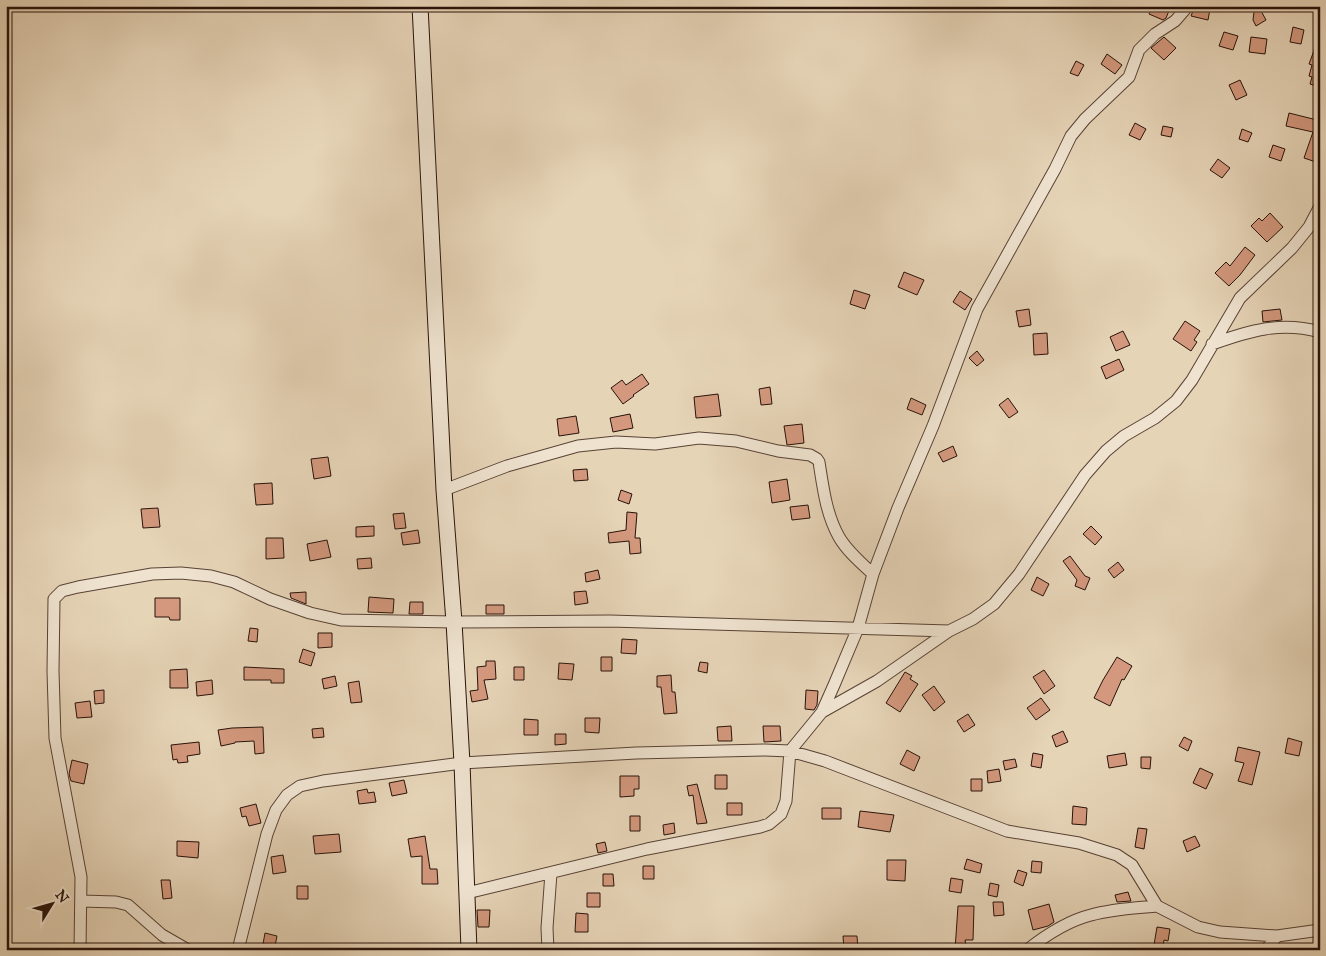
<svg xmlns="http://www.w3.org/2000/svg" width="1326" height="956" font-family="'IM FELL Great Primer',serif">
	<rect width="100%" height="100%" fill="#e6d4b7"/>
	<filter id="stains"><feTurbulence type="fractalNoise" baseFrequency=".004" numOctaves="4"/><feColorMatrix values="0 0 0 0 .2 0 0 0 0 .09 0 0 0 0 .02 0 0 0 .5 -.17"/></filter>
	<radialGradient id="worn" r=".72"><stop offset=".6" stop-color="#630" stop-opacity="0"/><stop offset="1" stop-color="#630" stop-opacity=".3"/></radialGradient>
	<path fill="#d3987d" stroke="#28120a" d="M1152 6H1171L1166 18 1163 20 1149 14Z
		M1195 6 1210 9 1208 20 1191 16Z
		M1260 9 1266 20 1256 26 1253 20 1254 12Z
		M1293 27 1304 30 1301 44 1290 42Z
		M1224 32 1238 36 1233 50 1219 46Z
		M1164 37 1176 48 1164 60 1151 48Z
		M1251 37 1267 39 1265 54 1249 52Z
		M1319 37 1320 38V87L1310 84 1312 77 1309 76 1312 65 1309 64Z
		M1107 54 1122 65 1115 74 1101 64Z
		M1076 61 1084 65 1078 76 1070 73Z
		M1240 80 1247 95 1236 100 1229 85Z
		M1289 113 1317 120 1320 117V150L1316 162 1304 158 1313 132 1286 126Z
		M1135 123 1146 129 1140 140 1129 135Z
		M1163 126 1173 128 1171 137 1161 135Z
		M1242 129 1252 133 1248 142 1239 139Z
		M1273 145 1285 149 1281 161 1269 157Z
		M1218 159 1230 168 1222 178 1210 170Z
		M1270 213 1283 227 1267 242 1251 226 1259 218 1262 221Z
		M1245 247 1255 255 1240 275 1229 286 1215 273 1226 262 1230 266Z
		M904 272 924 280 917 295 898 287Z
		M854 290 870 295 865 309 850 304Z
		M960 291 972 299 965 310 953 302Z
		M1029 309 1031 325 1019 327 1016 311Z
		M1280 309 1282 320 1263 322 1262 311Z
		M1185 321 1200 331 1194 340 1197 342 1191 351 1173 339Z
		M1123 331 1130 345 1116 351 1110 337Z
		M1047 333 1048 354 1034 355 1033 334Z
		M977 351 984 360 977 366 969 358Z
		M1119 359 1124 370 1106 379 1101 367Z
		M642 374 649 384 633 395 634 396 623 404 611 388 622 380 626 385Z
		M770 387 772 404 761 405 759 389Z
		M718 394 721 416 696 418 694 397Z
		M911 398 926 405 922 415 907 409Z
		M1008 398 1018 412 1009 418 999 405Z
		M630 414 633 428 613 432 610 418Z
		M576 416 579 433 559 436 557 419Z
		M802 424 804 443 787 445 784 426Z
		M953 446 957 456 943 462 938 453Z
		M328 457 331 476 314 479 311 459Z
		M587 469 588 480 574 481 573 470Z
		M787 479 790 500 772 503 769 482Z
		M272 483 273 504 256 505 254 484Z
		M621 490 632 494 629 504 618 500Z
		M808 505 810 518 792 520 790 507Z
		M158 508 160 527 143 528 141 509Z
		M627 512 637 513 635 538H640L641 553 630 554 629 541 609 543 608 533 626 530Z
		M404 513 406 528 395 529 393 514Z
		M374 526V536L356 537V527Z
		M1091 526 1102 537 1095 545 1083 534Z
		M418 530 420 543 403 545 401 533Z
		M266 538H283L284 558 266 559Z
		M327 540 331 557 310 561 307 544Z
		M1070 556 1085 576 1090 578 1085 590 1075 586 1077 580 1063 561Z
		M371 558 372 568 358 569 357 559Z
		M1118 562 1124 570 1114 578 1108 570Z
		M598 570 600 579 586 582 585 573Z
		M1037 577 1049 584 1043 596 1031 590Z
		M586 591 588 603 575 605 574 592Z
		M306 592V604L291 598 290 593Z
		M369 597 394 599 393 613 368 612Z
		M155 598H180V620H170L169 617H155Z
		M410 602H423V614H409Z
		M486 605H504V614H486Z
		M250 628 258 629 257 642 248 641Z
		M318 633H332V647L318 648Z
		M622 639 637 640 636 654 621 653Z
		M303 649 315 653 311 666 299 662Z
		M601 657H612V671H601Z
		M1117 657 1132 666 1124 680 1122 679 1110 706 1094 698 1103 680Z
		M486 661H495L496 679 484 680 488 699 472 702 470 691 478 690 477 667 486 666Z
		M700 662 708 663 707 673 698 671Z
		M559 663 574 664 572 680 558 679Z
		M244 667 284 669V683H271V680H244Z
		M514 667H524V680H514Z
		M187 669 188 688H170V670Z
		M1044 670 1055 686 1044 694 1033 677Z
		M905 672 912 676 910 679 918 684 900 712 886 703Z
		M671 675 672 692H675L677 713 664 714 661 687H657V676Z
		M335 676 337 686 324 689 322 679Z
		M212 680 213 694 197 696 196 682Z
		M359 681 362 702 351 703 348 683Z
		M934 686 945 702 934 711 922 695Z
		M104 690V703L95 704 94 691Z
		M806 690 818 691 817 705 814 710 805 709Z
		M1041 698 1050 710 1036 720 1027 708Z
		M90 701 92 717 77 718 75 703Z
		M968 714 975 725 964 732 957 721Z
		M585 718H600L599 733 585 732Z
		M524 719 538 720V735H524Z
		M731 726 732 741H718L717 727Z
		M763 726H780L781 741 764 742Z
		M263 727 264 753 255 754 254 741 235 742V743L221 746 218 730 232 728Z
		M323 728 324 737 313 738 312 729Z
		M1063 731 1068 742 1056 747 1052 736Z
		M555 734H566V744L555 745Z
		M1184 737 1192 741 1188 751 1179 746Z
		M1288 738 1302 742 1299 756 1285 753Z
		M199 742 200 754 187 756 188 762 178 763 177 759 173 760 171 745Z
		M1238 747 1260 752 1252 785 1238 781 1244 763 1235 761Z
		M907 750 920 757 914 771 900 764Z
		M1033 753 1043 755 1041 768 1031 766Z
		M1125 753 1127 765 1109 768 1107 756Z
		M1141 757H1151L1150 769 1141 768Z
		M1015 759 1017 767 1005 770 1003 761Z
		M72 760 88 764 84 784 71 781 69 774Z
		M1200 768 1213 774 1206 789 1193 783Z
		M999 769 1001 781 988 783 987 771Z
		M715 775H727V789H715Z
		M620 776H639V789H634V796L620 797Z
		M971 779H982V791H971Z
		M404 780 407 793 392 796 389 783Z
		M697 784 707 823 697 824 693 795 689 796 687 786Z
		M367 789 368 793 374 792 376 802 359 804 357 791Z
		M727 803H742V815H727Z
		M256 804 261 823 249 826 246 816 242 817 240 808Z
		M1073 806 1087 808 1086 825 1072 824Z
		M822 808H841V819H822Z
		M860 811 894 815 890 832 858 827Z
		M630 816H640V831H630Z
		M674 823 675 833 664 835 663 825Z
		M1138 828 1147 829 1144 849 1135 847Z
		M339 834 341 852 315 854 313 836Z
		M425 836 430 869H437L438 884H422V856L411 857 408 839Z
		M1195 836 1200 846 1187 852 1183 841Z
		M177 841 199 842 198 858 177 856Z
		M605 842 607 851 598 853 596 844Z
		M283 855 286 872 273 874 271 857Z
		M967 859 982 864 980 873 964 869Z
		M887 860H906L905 881 887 880Z
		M1032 861 1042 862 1041 873 1031 872Z
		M643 866H654V879H643Z
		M1018 870 1027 873 1023 886 1014 882Z
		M603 874H613L614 886H603Z
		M951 878 963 880 961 893 949 891Z
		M161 880H170L172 898 163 899Z
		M990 883 999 885 997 897 988 895Z
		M297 886H308V899H297Z
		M1128 892 1131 901 1117 902 1115 895Z
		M587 893H600V907H587Z
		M993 902H1003L1004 915 994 916Z
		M1049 904 1054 922 1048 926 1033 930 1028 910Z
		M958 906H974L973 940H965L967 950H955Z
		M477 910H490L489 927H478Z
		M576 913 588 914V932H575Z
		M1157 927 1170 929 1168 941 1164 940 1163 946 1154 945Z
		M265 933 277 936 275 946 263 944Z
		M843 936H857L858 950H844Z"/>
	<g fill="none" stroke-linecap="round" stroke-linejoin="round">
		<g stroke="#584235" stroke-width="13">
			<path id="street" d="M1212 344C1249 331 1280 321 1320 332
				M444 490 507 466 578 446 616 442 655 444 699 438 736 441 778 451 810 455 817 459 819 462C823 487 826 514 839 537 847 551 861 563 873 574
				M822 712 877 681 949 631 973 619 994 604 1019 574 1085 475 1106 451 1124 436 1155 418 1176 401 1192 380 1240 298 1292 248 1309 227 1320 206
				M467 893 647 849 760 827 769 824 781 814 786 801 790 751 822 712 834 685 858 628 873 574 898 508 933 426 977 309 1055 169 1071 136 1085 119 1129 77 1139 50 1155 34 1175 21 1188 6
				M81 901 116 902 128 905 162 935 188 950
				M80 950 81 877 55 738 53 671 54 599 62 591 78 587 152 574 181 573 211 576 234 582 270 599 310 613 341 620 454 622 610 621 949 631
				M238 950 267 834 276 810 287 795 300 786 323 781 462 763 636 753 765 750 790 751 825 761 1007 831 1079 843 1117 855 1132 865 1157 906 1198 927 1220 932 1277 936 1320 930
				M548 950 547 928 551 873
				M1027 950C1046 935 1067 921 1091 915 1112 909 1135 908 1157 906
				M1266 950 1277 936"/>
		</g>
		<g stroke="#28120a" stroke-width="17">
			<path id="secondary" d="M420 6 444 490 454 622 462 763 469 950"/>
		</g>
		<use href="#street" stroke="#efe3d0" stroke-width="11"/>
		<use href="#secondary" stroke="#efe3d0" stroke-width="15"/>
	</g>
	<rect width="1326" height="956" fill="none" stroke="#e6d4b7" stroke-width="25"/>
	<rect x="8" y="8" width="1311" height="941" fill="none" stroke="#28120a" stroke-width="2.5"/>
	<rect x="12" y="12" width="1301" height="931" fill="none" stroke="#28120a"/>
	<g transform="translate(52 904) rotate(53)" stroke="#efe3d0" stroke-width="4" paint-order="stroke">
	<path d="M0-4L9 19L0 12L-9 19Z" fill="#28120a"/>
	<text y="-8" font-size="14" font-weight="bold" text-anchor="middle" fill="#28120a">N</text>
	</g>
	<rect width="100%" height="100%" filter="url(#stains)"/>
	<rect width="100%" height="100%" fill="url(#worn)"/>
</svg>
